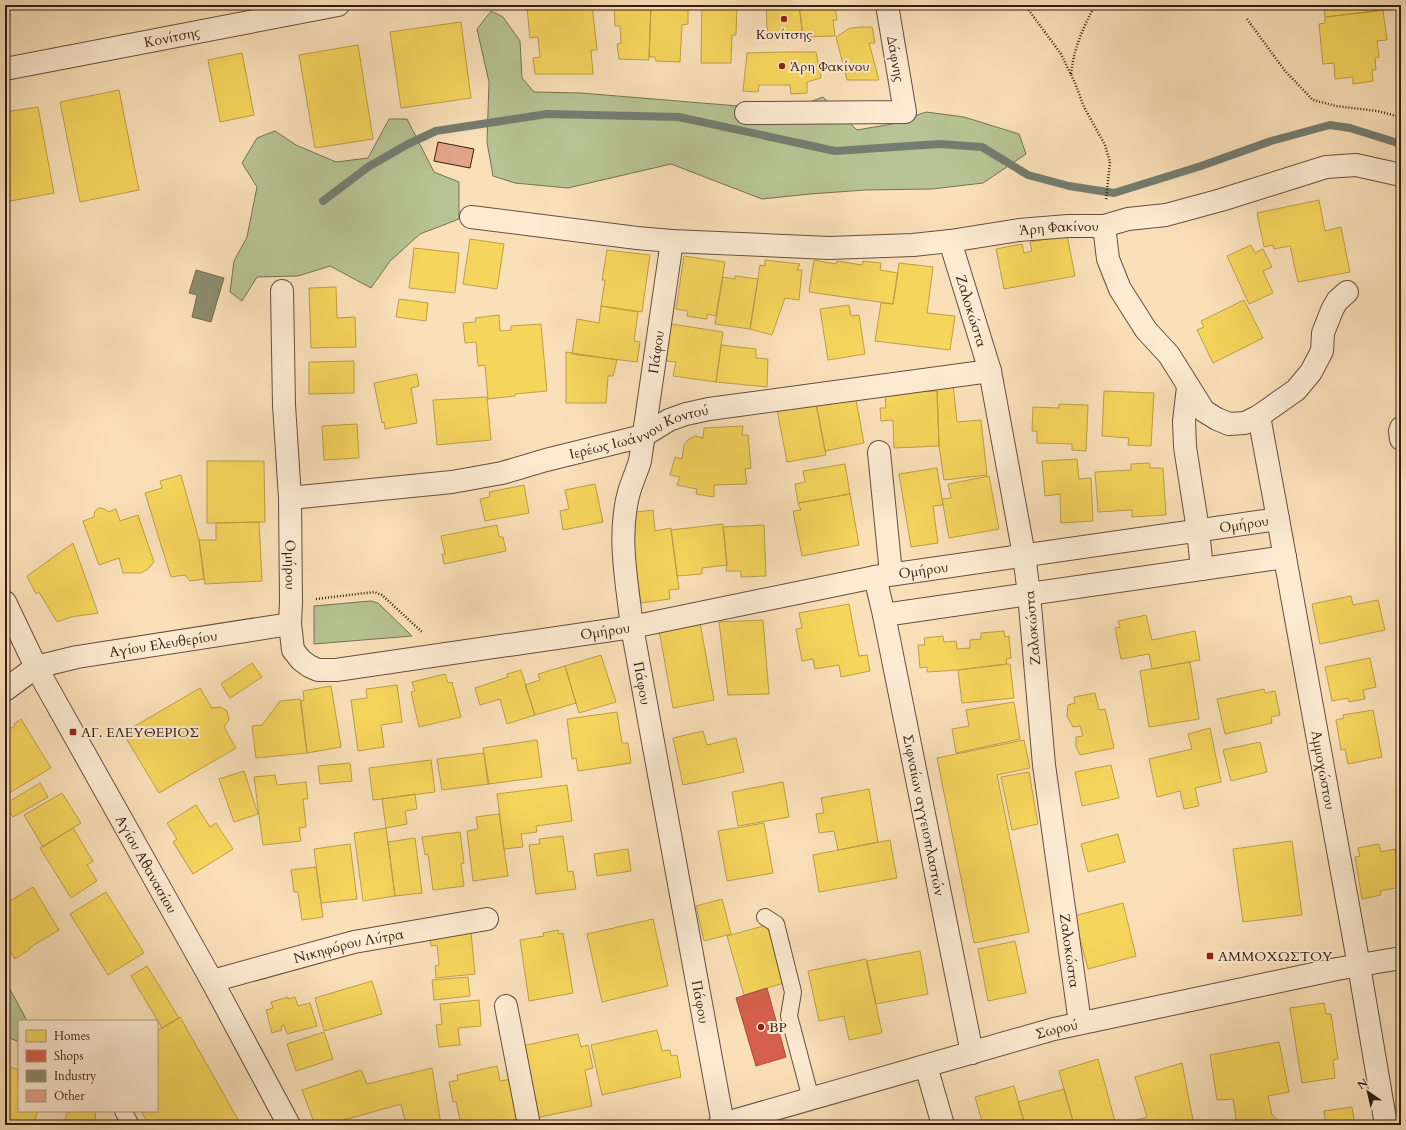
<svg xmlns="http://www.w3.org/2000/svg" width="1406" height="1130" font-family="Cardo,serif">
	<rect width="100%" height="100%" fill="#fae0b9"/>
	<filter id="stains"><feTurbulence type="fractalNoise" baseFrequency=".005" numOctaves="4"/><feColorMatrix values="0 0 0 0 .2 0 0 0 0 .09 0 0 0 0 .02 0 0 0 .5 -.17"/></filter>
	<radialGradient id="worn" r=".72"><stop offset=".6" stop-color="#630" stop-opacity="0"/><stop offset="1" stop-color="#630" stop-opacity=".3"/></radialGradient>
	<path fill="#b7c394" stroke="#767054" d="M491 11 503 17 520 41 522 78 534 92 581 93 750 107 794 108 823 97 857 130 892 124 926 112 964 117 1019 134 1026 154 983 183 932 189 865 190 810 194 762 199 671 164 568 188 515 183 493 176 487 142 489 82 477 29Z
		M389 119H407L434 172 459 182V219L420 234 390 261 371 288 330 266 298 276 257 277 242 301 230 292 234 261 247 237 257 187 242 163 257 138 275 131 296 145 336 162 368 158Z
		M371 601 378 603 412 636 314 644V606Z
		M5 980 27 1021H19V1042L5 1036Z"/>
	<path fill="#f6d55c" stroke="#bc9e46" d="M548 5H571V8L592 5 597 50H591L593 74H535L533 58 540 57 538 37 530 38 527 8Z
		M614 5H651L649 60 619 59 617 44 621 43 620 26H615Z
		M651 5H688V24L682 25 680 62 656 61 655 57H649Z
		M702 5H737L736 35H732L731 63H701Z
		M766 5H799L803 37 769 39 767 27Z
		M799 5H835L837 20H833L835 36 803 37Z
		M1324 5H1376L1377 11 1325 17Z
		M1383 10 1387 40 1377 41 1379 57 1375 58 1376 70H1372L1373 81 1353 84V77L1335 79 1334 63 1323 64 1319 24 1325 23V17Z
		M461 22 471 98 401 108 390 32Z
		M862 27H872L875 43H869L879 80H847L836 37 850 28Z
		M358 45 373 139 315 148 299 55Z
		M784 52H816L821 78 807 82V93L791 94 790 85H759L758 92 743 91 747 53Z
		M242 53 254 115 220 122 208 60Z
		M119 90 139 190 80 202 60 102Z
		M38 107 54 193 5 202V112Z
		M1319 200 1325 231 1341 227 1350 272 1298 282 1290 246 1274 249 1273 245 1264 247 1257 213Z
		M1067 235 1075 276 1004 289 996 249 1022 244 1024 253 1032 251 1030 242Z
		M470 239 504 244 497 289 463 284Z
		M1251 245 1255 253 1263 249 1272 267 1263 271 1273 293 1249 304 1227 256Z
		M414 248 459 253 455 293 409 288Z
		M607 250 650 255 642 312 601 306 605 280H602Z
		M684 256 725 262 716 316 707 314V319L687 316 688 311 676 309Z
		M765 260 800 264 797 270H802L799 300 785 298 772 335 750 329 760 265 765 266Z
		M814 260 836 264 837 261 862 265 863 261 881 263 880 270 898 273 893 304 809 292Z
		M899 263 933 267 927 313 955 316 950 350 875 341 881 303 893 304Z
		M735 276 758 279 750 329 715 324 723 277 735 279Z
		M336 287 337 318 355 317 356 347 311 348 309 288Z
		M399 299 428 303 426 321 396 317Z
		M1244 300 1263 338 1213 363 1197 330 1204 327 1201 321Z
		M849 305 851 316 859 315 865 354 828 360 820 309Z
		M601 306 638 312 634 341 640 342 637 362 572 354 577 319 599 323Z
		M499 315 500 331 511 330V326L541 324 547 391 515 394V396L488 399 485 365 478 366 476 342 465 343 463 323 476 322 475 318Z
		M671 324 723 332 716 382 673 376 676 362 666 361Z
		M721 345 756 349V358L768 359 767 387 716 382Z
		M566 352 617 360 613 376H608L606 403H566Z
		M354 361V393L309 394V362Z
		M417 374 419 386 411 388 417 423 385 429 384 422 382 423 374 383Z
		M953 385 957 422 981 420 987 475 944 480 939 446 937 387Z
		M937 391 939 446 894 448 893 420 881 421 880 408H886L885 393Z
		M1104 391 1154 393 1151 446 1128 445 1129 438 1102 436Z
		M855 395 864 443 825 451 816 403Z
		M487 397 491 440 437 445 433 400Z
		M816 403 826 455 787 462 777 410Z
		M1059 404 1088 405 1086 451 1072 450V444L1037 443V431H1032L1033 407 1059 408Z
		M357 424 359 458 324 460 322 426Z
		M743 426 742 435H748L751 468 745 469 747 484 714 485V497L696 494 697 489 677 485 680 477 670 475 675 457 682 459 684 445 688 440 695 436 703 438 704 428Z
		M1077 459 1079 479 1091 478 1093 521 1061 523 1060 494 1045 496 1042 461Z
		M207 461H264L265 522 216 523H207Z
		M1149 463 1150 468H1163L1166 515 1132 517V510L1098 512 1095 472 1131 470V464Z
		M845 464 850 494 798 503 795 484 805 482 803 471Z
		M937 468 943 505 933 506 938 543 911 547 899 474Z
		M181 475 199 540 204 579 190 581 185 575 171 577 145 493 162 488 160 481Z
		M989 476 999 529 949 538 942 499 951 498 948 484Z
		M595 484 603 522 563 530 560 511 569 509 565 490Z
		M524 485 529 513 485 521 480 499 490 497 489 492Z
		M850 494 859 545 802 556 793 511 801 510 798 503Z
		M99 508 105 509 108 512 116 509 120 521 138 515 154 562 148 569 141 573H123L119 558 99 565 83 521 94 517 95 511Z
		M653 510 655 531 671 528 679 589 669 590 670 599 641 603 628 513Z
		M259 522 262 581 205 584 199 540H216V523Z
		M723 524 727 565 702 568V574L677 576 671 530Z
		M497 525 499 537H503L506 551 444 564 442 554H445L441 536Z
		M764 525 766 576 741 577V571H726L727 565 723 527Z
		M73 543 98 613 71 617 57 622 39 592 36 594 27 576Z
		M1351 596 1353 605 1378 600 1385 630 1320 644 1312 604Z
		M849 604 859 656 867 655 870 671 841 677 839 665 815 669 813 659 802 661 796 629 802 628 799 613Z
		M1146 615 1152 640 1195 631 1200 660 1152 669 1149 654 1121 659 1115 628 1120 627 1118 621Z
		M763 620 769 694 728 695 719 622Z
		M700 623 714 700 673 708 659 630Z
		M1004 631 1005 637 1009 636 1011 658 1006 659 1007 664 958 670 927 672V667L920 668 918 645H925L924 638 943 636 944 642 956 641 957 649 970 648V640L981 639V633Z
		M601 655 616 702 579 713 565 666Z
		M1370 658 1376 687 1363 690 1365 699 1349 702 1348 698 1332 701 1325 667Z
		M1190 662 1199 719 1149 727 1140 671Z
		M252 663 262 677 230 698 221 684Z
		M1007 664H1010L1014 698 962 703 958 670Z
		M565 666 576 703 535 715 525 685 540 680 538 674Z
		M521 670 535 715 507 724 500 699 480 705 475 688 508 677 507 674Z
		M445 674 448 683 452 682 461 717 419 727 411 692 415 691 412 682Z
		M397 685 402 722 381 725 384 747 358 751 351 700 367 698 366 689Z
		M331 686 341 747 307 753 301 701 304 700 303 691Z
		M200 688 212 708 220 707 227 711 229 720 224 727 236 748 159 793 123 733Z
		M1264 689 1265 693 1275 691 1280 715 1271 717 1272 723 1225 734 1217 699Z
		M1095 693 1099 710 1105 709 1114 748 1080 755 1076 747V737L1083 736 1080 726 1073 727 1067 716 1068 705 1075 703 1074 697Z
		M300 699 307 753 256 758 252 726 262 725 280 701Z
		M1014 702 1020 739 956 753 952 729 969 726 966 710Z
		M1373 710 1382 757 1348 764 1345 749 1341 750 1336 720 1344 718 1343 715Z
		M617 712 622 743H628L631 763 578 771 576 758 572 759 567 719Z
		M21 719 51 768 9 793 5 786V731L15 726 14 724Z
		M1210 728 1221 782 1195 788 1199 806 1184 809 1180 791 1157 797 1149 759 1192 749 1188 734Z
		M703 731 707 745 736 738 744 772 683 785 673 738Z
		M537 740 542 777 488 784 483 748Z
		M1024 740 1030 768 997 775 1029 932 974 943 937 758Z
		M1260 742 1267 772 1231 781 1223 750Z
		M1401 745V765L1397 746Z
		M484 753 489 784 442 790 437 759Z
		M431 760 435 792 373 800 369 768Z
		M350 763 352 781 320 784 318 766Z
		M1111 765 1119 798 1082 806 1075 772Z
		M244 771 258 814 234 822 219 779Z
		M1029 772 1038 824 1012 830 1001 777Z
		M275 775 277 785 306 782 308 799H303L306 827 299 828 301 841 263 845 254 777Z
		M783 782 789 817 738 826 732 792Z
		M40 783 48 797 13 817 5 804Z
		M567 785 572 821 536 826 537 832 521 834 523 847 504 849 497 794Z
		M869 789 878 842 838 850 834 831 819 833 816 814 824 813 821 798Z
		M62 793 81 823 43 847 24 815Z
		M415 794 417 809 405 811 407 824 386 828 382 799Z
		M196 805 210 827 216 823 233 849 193 874 173 842 177 839 167 823Z
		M499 814 508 876 473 881 467 831 478 829 476 817Z
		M764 823 773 873 727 881 718 831Z
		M73 828 93 861 87 865 97 881 71 898 40 848Z
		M386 828 395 896 363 901 354 833Z
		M460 832 464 863 461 864 464 886 433 890 428 854 425 855 422 837Z
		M1118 834 1125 862 1088 872 1081 844Z
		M563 836 568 872 573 871 576 889 536 894 529 845 540 844 539 839Z
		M415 838 422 893 395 896 388 842Z
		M890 840 897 878 819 892 813 855Z
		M1292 841 1302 915 1243 922 1233 849Z
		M350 844 357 899 321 903 314 849Z
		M1379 844 1381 852 1395 849 1401 887 1380 891 1381 895 1362 899 1355 857 1360 856 1358 848Z
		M628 849 631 871 597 876 594 854Z
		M316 867 323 917 302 920 298 892H294L291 870Z
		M33 887 59 930 29 948 30 949 15 959 5 943V904Z
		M106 892 144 953 108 975 70 914Z
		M722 899 731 934 704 941 696 906Z
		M1123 903 1136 956 1088 969 1074 916Z
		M653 919 668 986 602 1002 587 934Z
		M767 925 784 983 744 995 727 936Z
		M558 930 559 934 563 933 573 993 529 1001 520 940 544 936 543 933Z
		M471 932 475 974 436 978 435 966 439 965 437 945 431 946 430 936Z
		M1015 941 1026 993 988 1001 978 949Z
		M920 951 928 994 876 1004 867 961Z
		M866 959 882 1033 849 1040 844 1016 819 1021 808 971Z
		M147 966 179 1018 162 1028 131 976Z
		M468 977 470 996 434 1000 432 980Z
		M372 981 382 1014 324 1031 315 998Z
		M288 997V999L295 997 298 1006 310 1003 317 1026 287 1034 284 1025 281 1026 282 1030 272 1033 266 1010 273 1008 271 1002Z
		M479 1000 481 1026 458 1028 460 1045 439 1047 436 1025 442 1024 440 1004Z
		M1324 1003 1326 1014H1331L1338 1059 1333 1060 1335 1078 1302 1083 1290 1008Z
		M180 1017 240 1123 239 1125H149L141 1111H157V1031Z
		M657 1030 662 1051 670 1050 671 1056 677 1055 681 1077 602 1095 591 1045Z
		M324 1032 333 1059 296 1071 287 1044Z
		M578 1034 581 1047 588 1045 593 1068 585 1070 592 1106 536 1118 522 1046Z
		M1279 1042 1289 1092 1268 1096 1272 1115 1284 1125H1237L1233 1099 1217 1100 1210 1055Z
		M1098 1059 1116 1125H1074L1059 1071Z
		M1182 1063 1194 1125H1130L1129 1122 1147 1117 1135 1077Z
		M5 1065 19 1070V1111H38L33 1125H5Z
		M497 1066 500 1081 512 1079 521 1125H461L456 1101 453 1102 449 1082 458 1080 457 1075Z
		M432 1068 441 1125H406L401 1104 326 1125H315L302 1090 361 1070 367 1084Z
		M1014 1086 1025 1125H983L975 1097Z
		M1064 1089 1074 1125H1025L1018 1102Z
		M1352 1107 1355 1125H1326L1324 1111Z
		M68 1111H95L96 1123H108V1125H63Z"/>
	<path fill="#d6604d" stroke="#a64c3c" d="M767 988 786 1057 756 1066 736 998Z
		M878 1121 879 1125H859Z"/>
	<path fill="#8c8c6e" stroke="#726b53" d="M196 270 224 278 211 322 192 317 197 295 189 293Z"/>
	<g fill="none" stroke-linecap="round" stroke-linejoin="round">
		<path stroke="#747d71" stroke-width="8" d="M323 201 368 167 408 144 436 131 547 114 679 117 835 151 939 144 982 147 1028 175 1069 186 1114 193 1201 166 1271 141 1330 125 1350 128 1401 144"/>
	</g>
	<path fill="#e1a48b" stroke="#351d14" d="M438 142 474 149 470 168 434 161Z"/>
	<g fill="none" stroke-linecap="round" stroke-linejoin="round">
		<g stroke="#664e3d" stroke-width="18">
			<path id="service" d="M765 917 776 924 793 992 789 1016 811 1099
				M123 1111 131 1125"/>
		</g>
		<g stroke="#664e3d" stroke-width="24">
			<g id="pedestrian">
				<path id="s1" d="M1278 519 1359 966"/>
				<path id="s2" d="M875 577 884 615 972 1053"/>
				<path id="s3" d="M1029 594 1044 765 1080 1023"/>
				<path id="s4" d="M632 627 723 1124"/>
			</g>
		</g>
		<g stroke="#664e3d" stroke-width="24">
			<g id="minor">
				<path id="s5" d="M5 69 338 5"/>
				<path d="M746 113 905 112 887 5"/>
				<path id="s6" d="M471 217 637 238 672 241 829 248 913 245 950 241 1019 230 1068 226H1104L1128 219 1166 215 1221 200 1326 167 1356 165 1401 175"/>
				<path d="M1104 226 1108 259 1120 289 1146 330 1169 355 1204 411 1217 419 1229 424 1245 423 1259 416 1296 390 1311 372 1322 351 1323 333 1332 310 1337 301 1347 292"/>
				<path id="s7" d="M950 241 990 371 1024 555 1029 594"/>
				<path id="s8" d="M282 291 284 405 290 498 291 602 290 624 293 650 301 660 309 666 318 670H336L632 627 875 577 1278 519 1259 416"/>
				<path d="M1188 387 1184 421 1185 447 1198 530 1202 569"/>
				<path d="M1401 428 1400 431 1401 439"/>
				<path d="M879 452 891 574"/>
				<path id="s9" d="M290 498 452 482 502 473 546 460 643 436 669 420 686 414 709 409 990 371"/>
				<path d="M884 615 1285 557"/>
				<path id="s10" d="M632 627C627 582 617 536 629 492 632 482 637 471 640 461L672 241"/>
				<path id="s11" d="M5 690 36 667 77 657 290 624"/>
				<path d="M1359 966 1386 1125"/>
				<path id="s12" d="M212 981 354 942 487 919"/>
				<path d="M506 1006 529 1125"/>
				<path d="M926 1066 943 1125"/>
			</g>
		</g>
		<g stroke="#664e3d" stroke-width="24">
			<g id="tertiary">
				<path id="s13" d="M5 602 36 667 212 981 289 1125"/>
				<path id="s14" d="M719 1125 1054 1029 1337 969 1401 958"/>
			</g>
		</g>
		<path stroke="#351d14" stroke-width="2.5" stroke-dasharray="1 2" stroke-linecap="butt" d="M1025 5 1061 54 1075 83 1084 107 1105 145 1110 162 1106 200
			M1247 19 1285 71 1313 100 1336 106 1377 111 1401 117
			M1071 74C1074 47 1083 28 1095 5
			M316 599 374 592 382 595 422 632"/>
		<use href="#service" stroke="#fcebd2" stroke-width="16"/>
		<use href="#pedestrian" stroke="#fcebd2" stroke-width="22"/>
		<use href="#minor" stroke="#fcebd2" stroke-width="22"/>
		<use href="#tertiary" stroke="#fcebd2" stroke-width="22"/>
	</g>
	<g fill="#8f2418" stroke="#fcebd2" stroke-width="1.5">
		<circle cx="784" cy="19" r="4"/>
		<circle cx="782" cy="66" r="4"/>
		<rect x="69" y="728" width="8" height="8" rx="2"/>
		<rect x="1206" y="952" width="8" height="8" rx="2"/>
		<circle cx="761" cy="1027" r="4"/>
	</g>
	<g text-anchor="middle" stroke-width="4" stroke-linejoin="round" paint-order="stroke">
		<g font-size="14" fill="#351d14" stroke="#fcebd2" text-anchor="start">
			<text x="784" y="39" text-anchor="middle">Κονίτσης</text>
			<text x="790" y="71">Άρη Φακίνου</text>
			<text x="81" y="737">ΑΓ. ΕΛΕΥΘΕΡΙΟΣ</text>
			<text x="1218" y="961">ΑΜΜΟΧΩΣΤΟΥ</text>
			<text x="769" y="1032">BP</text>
		</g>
		<g font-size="14" fill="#351d14" stroke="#fcebd2">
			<text dy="5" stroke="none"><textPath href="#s5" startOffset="170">Κονίτσης</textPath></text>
			<text transform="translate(896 59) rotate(80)" y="5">Δάφνης</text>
			<text dy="5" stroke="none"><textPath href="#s6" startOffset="591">Άρη Φακίνου</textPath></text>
			<text dy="5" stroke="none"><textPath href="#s7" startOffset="73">Ζαλοκώστα</textPath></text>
			<text dy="5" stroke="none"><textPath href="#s10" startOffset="279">Πάφου</textPath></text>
			<text dy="5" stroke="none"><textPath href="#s9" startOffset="357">Ιερέως Ιωάννου Κοντού</textPath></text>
			<text dy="5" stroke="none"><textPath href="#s8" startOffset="1330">Ομήρου</textPath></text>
			<text dy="5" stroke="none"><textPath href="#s8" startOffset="274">Ομήρου</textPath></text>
			<text dy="5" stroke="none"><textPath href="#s8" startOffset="1006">Ομήρου</textPath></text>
			<text transform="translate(1032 628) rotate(-95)" y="5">Ζαλοκώστα</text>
			<text dy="5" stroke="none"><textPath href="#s8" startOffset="682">Ομήρου</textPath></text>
			<text dy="5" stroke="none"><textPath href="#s11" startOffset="168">Αγίου Ελευθερίου</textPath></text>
			<text dy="5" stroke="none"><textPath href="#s4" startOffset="57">Πάφου</textPath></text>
			<text dy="5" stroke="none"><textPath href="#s1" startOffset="255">Αμμοχώστου</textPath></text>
			<text dy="5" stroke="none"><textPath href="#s2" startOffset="243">Σιφναίων αγγειοπλαστών</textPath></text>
			<text dy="5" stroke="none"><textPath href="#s13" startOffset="298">Αγίου Αθανασίου</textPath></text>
			<text dy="5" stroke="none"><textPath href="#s12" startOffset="141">Νικηφόρου Λύτρα</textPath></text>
			<text dy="5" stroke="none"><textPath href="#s3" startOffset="359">Ζαλοκώστα</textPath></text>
			<text dy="5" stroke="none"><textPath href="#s4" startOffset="381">Πάφου</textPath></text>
			<text dy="5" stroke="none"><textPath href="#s14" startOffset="351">Σωρού</textPath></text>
		</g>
	</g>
	<rect width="1406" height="1130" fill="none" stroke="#fae0b9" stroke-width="20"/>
	<rect x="6" y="6" width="1394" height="1118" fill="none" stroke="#351d14" stroke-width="2"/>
	<rect x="10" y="10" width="1386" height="1110" fill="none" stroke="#351d14"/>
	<rect x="18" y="1020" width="140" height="92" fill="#fcebd2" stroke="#ac9986"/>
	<rect x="26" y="1030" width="20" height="12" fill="#f6d55c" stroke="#ac9986"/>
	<text x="54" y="1040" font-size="12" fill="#351d14">Homes</text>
	<rect x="26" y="1050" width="20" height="12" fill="#d6604d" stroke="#ac9986"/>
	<text x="54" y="1060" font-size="12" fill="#351d14">Shops</text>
	<rect x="26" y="1070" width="20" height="12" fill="#8c8c6e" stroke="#ac9986"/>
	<text x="54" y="1080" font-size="12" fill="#351d14">Industry</text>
	<rect x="26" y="1090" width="20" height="12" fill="#e1a48b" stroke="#ac9986"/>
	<text x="54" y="1100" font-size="12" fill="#351d14">Other</text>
	<g transform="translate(1368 1092) rotate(326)" stroke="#fcebd2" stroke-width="3" paint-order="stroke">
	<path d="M0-3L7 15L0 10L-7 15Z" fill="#351d14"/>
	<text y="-6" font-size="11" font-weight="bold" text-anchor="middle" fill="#351d14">N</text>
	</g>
	<rect width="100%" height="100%" filter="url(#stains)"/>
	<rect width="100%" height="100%" fill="url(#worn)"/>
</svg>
